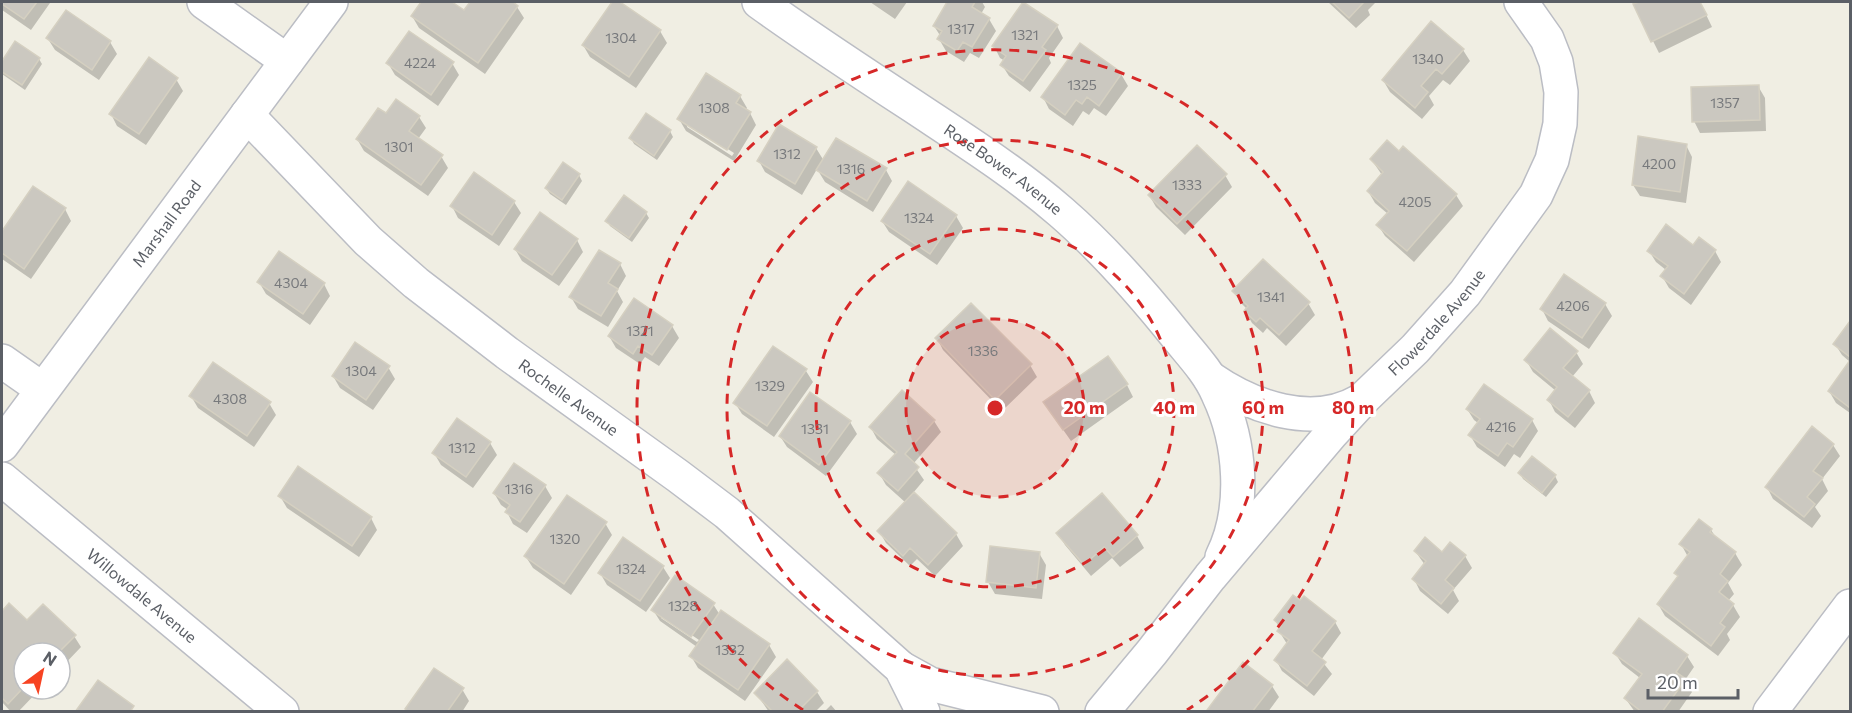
<svg xmlns="http://www.w3.org/2000/svg" width="1852" height="713" font-family="Commissioner,sans-serif">
	<rect width="100%" height="100%" fill="#f0eee3"/>
	<path fill="#0003" fill-rule="evenodd" d="M2 2H49L50 3 31 30 2 10Z
		M423 2H449L464 12 472 2H510L517 7 524 18 485 74 419 28 412 16Z
		M614 2H618L660 31 667 43 636 88 590 57 583 45Z
		M870 2H907L895 19Z
		M949 2H982L985 7 981 14 989 19 996 31 979 58 970 53 964 62 946 51 939 39 941 37 934 26Z
		M1328 2H1374L1375 3 1368 10 1370 15 1356 28Z
		M1642 2H1700L1712 27 1659 53 1635 5Z
		M1024 3 1057 26 1063 38 1049 58 1051 63 1030 92 1009 76 1002 65 1005 61 1000 58 994 46Z
		M48 39 110 42 117 54 99 80 55 50Z
		M16 43 39 59 42 64 25 90 2 74V64Z
		M1463 50 1470 61 1450 85 1443 80 1429 96 1434 105 1422 119 1390 92 1383 80Z
		M388 63H452L459 75 438 106 395 75Z
		M1121 74 1128 86 1106 116 1094 108 1089 115 1083 111 1073 126 1049 109 1043 97Z
		M176 79 183 91 146 145 117 126 111 114Z
		M1758 86 1765 98 1766 131 1700 133 1694 121Z
		M740 96 747 108 745 111 750 113 756 125 734 161 686 131 679 119ZM687 123 734 153 732 156 687 127Z
		M387 115 419 117 426 128 418 139 441 156 448 168 428 196 364 151 357 139Z
		M670 131 673 137 657 160 634 144 631 138Z
		M1686 145 1692 157 1686 203 1640 196 1633 185Z
		M816 148 824 161 886 170 892 181 873 212 825 182 817 169 802 195 765 172 759 161Z
		M1371 159 1456 195 1463 206 1414 262 1385 236 1378 225 1388 214 1375 203 1368 191 1382 175Z
		M563 164 579 175 582 181 566 205 550 194 546 188Z
		M1225 175 1232 187 1185 235 1156 207 1149 195Z
		M34 188 65 209 71 221 31 279 2 259V234Z
		M514 202 521 213 499 246 458 218 452 206Z
		M646 213 649 218 632 242 610 226 607 221Z
		M956 216 963 228 937 265 889 232 882 221Z
		M577 240 583 252 559 286 522 261 515 249Z
		M1694 247 1715 251 1721 262 1691 305 1669 288 1662 276 1666 270 1656 262 1649 251Z
		M620 264 626 276 617 291 623 302 608 327 578 309 571 297Z
		M259 282 324 284 330 296 310 325 266 294Z
		M1234 292 1308 303 1315 315 1286 346 1267 328 1263 333 1252 323 1245 311 1247 309 1241 303Z
		M1605 304 1612 316 1589 349 1548 321 1542 309Z
		M1850 323V362L1842 355 1835 344Z
		M672 326 679 338 659 366 645 357 640 364 616 348 609 336Z
		M937 338 1030 365 1037 377 1002 411 943 350Z
		M1576 352 1583 364 1572 377 1589 391 1595 403 1575 428 1555 412 1549 400 1556 391 1533 372 1526 360Z
		M1850 362V413L1836 403 1829 391Z
		M388 367 395 379 373 410 340 388 333 376Z
		M806 371 813 382 774 437 742 414 735 403Z
		M1127 385 1133 397 1071 441 1052 414Z
		M191 396 269 403 276 415 254 447 198 408Z
		M1467 409 1532 420 1538 431 1520 458 1514 454 1505 467 1477 447 1470 435 1478 423 1474 420Z
		M934 421 941 432 913 464 924 480 913 493 956 534 963 546 935 576 917 559 910 566 886 543 879 531 906 503 886 485 879 473 896 455 877 439 871 428Z
		M850 422 857 434 826 476 787 447 780 436Z
		M490 443 497 455 473 488 441 465 434 453Z
		M1833 445 1840 456 1822 479 1828 491 1815 507 1821 516 1812 528 1773 499 1767 487Z
		M1520 473 1555 476 1558 482 1546 497 1523 479Z
		M545 486 552 498 527 533 513 524 507 512 508 510 501 505 494 493Z
		M1102 495 1137 536 1144 548 1120 567 1112 558 1091 576 1065 545 1058 533Z
		M280 496 371 518 377 530 359 557 287 508Z
		M605 523 612 535 571 595 533 568 526 557Z
		M1711 530 1717 539 1735 553 1742 565 1728 583 1734 594 1728 601 1733 605 1740 617 1727 634 1730 640 1718 656 1665 616 1658 604 1678 577 1676 573 1688 557 1681 544Z
		M1415 551 1465 556 1472 568 1453 590 1459 601 1448 614 1420 591 1414 579 1425 565Z
		M1039 553 1046 565 1042 599 995 594 988 582Z
		M663 567 670 578 646 612 607 585 600 573Z
		M713 604 720 615 722 612 769 645 776 657 745 701 698 668 691 656 697 647 660 621 653 610ZM661 614 699 640 697 642 661 618Z
		M9 605 27 622 74 636 81 647 60 669V653H24V689H40L18 712H11L2 702V613Z
		M1275 620 1335 622 1341 633 1321 660 1332 674 1314 696 1282 671 1276 660 1287 644 1279 631 1280 629Z
		M1615 653 1687 656 1694 667 1685 680 1692 692 1678 712H1635L1625 698 1640 678 1622 664Z
		M1272 686 1279 697 1268 712H1210Z
		M462 689 469 701 462 712H408Z
		M817 692 824 703 815 712H769L756 693Z
		M831 705 837 712H824Z"/>
	<path fill="#cbc8c0" stroke="#d5d0c1" stroke-width="1.5" d="M2 2H37L24 19 2 4Z
		M421 2H452L464 10 470 2H513L518 6 478 63 411 16Z
		M612 2H620L661 30 629 77 582 45Z
		M947 2H975L972 7 990 18 972 47 963 42 957 51 937 39 942 31 933 26Z
		M1023 2 1058 25 1042 47 1046 50 1023 81 1000 65 1006 56 992 46Z
		M1332 2H1364L1349 18Z
		M1639 2H1700L1707 15 1651 42 1633 4Z
		M66 10 111 41 92 70 46 38Z
		M1431 21 1464 49 1442 74 1436 69 1421 86 1428 92 1415 108 1382 80Z
		M409 31 454 62 431 95 386 63Z
		M15 41 40 58 22 85 2 72V61Z
		M1080 43 1122 73 1099 106 1087 97 1082 104 1076 100 1065 115 1041 97Z
		M149 57 178 78 139 134 109 114Z
		M706 73 741 95 736 103 751 112 727 150 677 119Z
		M1759 85 1760 120 1692 122 1691 87Z
		M396 99 420 116 409 131 443 155 421 185 356 139 378 108 386 113Z
		M646 113 671 130 654 156 629 138Z
		M779 124 817 147 795 184 757 161Z
		M1638 136 1687 144 1680 192 1632 185Z
		M836 138 887 168 867 201 816 170Z
		M1387 140 1399 151 1403 146 1457 194 1407 251 1376 225 1389 211 1367 191 1383 172 1370 159Z
		M1197 145 1227 174 1177 224 1148 195Z
		M563 162 580 174 562 200 545 188Z
		M474 172 515 201 492 235 450 206Z
		M908 181 957 215 930 254 881 221Z
		M33 186 66 208 24 269 2 253V231Z
		M624 195 647 212 629 238 605 221Z
		M540 212 578 239 552 275 514 249Z
		M1666 224 1693 245 1699 237 1716 250 1684 294 1660 276 1668 266 1647 251Z
		M599 250 621 263 608 283 618 289 601 316 569 297Z
		M279 251 325 283 303 314 257 282Z
		M1263 259 1310 302 1279 335 1260 318 1256 322 1244 311 1248 306 1232 291Z
		M1564 274 1606 303 1582 338 1540 309Z
		M634 298 673 325 652 355 638 346 633 354 608 336Z
		M971 303 1032 364 995 400 935 338Z
		M1850 321V357L1833 344Z
		M1550 328 1578 351 1563 368 1590 390 1568 417 1547 400 1557 387 1524 360Z
		M355 342 390 366 366 400 332 376Z
		M773 346 807 369 767 426 733 403Z
		M1108 356 1128 384 1063 430 1043 402Z
		M1850 360V408L1828 391Z
		M213 362 271 402 247 436 189 396Z
		M1484 384 1533 419 1513 447 1507 443 1498 456 1468 435 1480 419 1466 409Z
		M902 390 935 420 905 454 919 467 898 491 877 473 897 452 869 427Z
		M810 392 851 421 819 465 779 436Z
		M457 418 491 442 466 477 432 453Z
		M1812 426 1834 444 1813 471 1823 478 1807 497 1815 504 1804 517 1765 487Z
		M1532 456 1556 475 1542 493 1518 473Z
		M514 463 546 485 520 522 505 512 510 505 493 493Z
		M298 466 372 517 352 546 278 496Z
		M914 492 957 533 928 565 910 548 903 556 877 531Z
		M1102 493 1138 535 1113 557 1104 547 1084 565 1056 533Z
		M567 495 607 522 564 584 524 556Z
		M1699 519 1712 529 1710 532 1736 552 1720 574 1728 581 1719 592 1734 604 1720 623 1725 627 1711 646 1657 604 1678 576 1674 573 1690 552 1679 544Z
		M623 537 664 566 640 601 598 573Z
		M1425 537 1442 552 1450 542 1466 555 1445 580 1454 588 1441 604 1412 579 1426 561 1414 551Z
		M990 546 1040 552 1036 588 986 582Z
		M675 575 715 603 691 637 651 610Z
		M1293 595 1300 600 1304 596 1336 621 1312 651 1326 662 1307 686 1274 660 1289 640 1277 631 1281 626 1274 620Z
		M9 603 27 620 43 604 76 635 58 653H24V687L8 704 2 698V611Z
		M721 610 770 644 738 690 689 656Z
		M1639 618 1688 655 1676 672 1686 679 1662 712H1642L1624 698 1642 674 1613 653Z
		M787 659 818 691 797 712H773L754 693Z
		M1243 662 1273 685 1252 712H1210L1207 710Z
		M434 668 464 688 447 712H408L405 709Z
		M98 680 134 706 130 712H75Z"/>
	<g fill="none" stroke-linecap="round" stroke-linejoin="round">
		<g stroke="#bbbdc4" stroke-width="36">
			<g id="minor">
				<path d="M204 2 287 61"/>
				<path id="s1" d="M759 2C809 38 861 72 913 106 964 140 1015 172 1061 212 1105 250 1143 294 1179 339 1193 356 1209 373 1218 394 1241 442 1246 509 1222 557"/>
				<path id="s2" d="M247 115 368 241 416 283 507 353 678 476 727 513 901 668 923 712"/>
				<path d="M2 361 42 389"/>
				<path d="M1210 378C1252 407 1312 429 1360 401"/>
				<path id="s3" d="M2 445 331 2"/>
				<path id="s4" d="M2 479 282 712"/>
				<path d="M901 668 930 684 1042 712"/>
				<path id="s5" d="M1102 712 1152 652 1210 577 1331 434 1365 397 1415 349 1465 293 1536 195 1552 160 1560 124 1561 92 1556 62 1547 39 1521 2"/>
				<path d="M1770 712 1850 606"/>
			</g>
		</g>
		<use href="#minor" stroke="#fff" stroke-width="33"/>
	</g>
	<circle cx="995" cy="408" r="89" fill="#d62828" fill-opacity=".12"/>
	<g fill="none" stroke="#d62828" stroke-width="3" stroke-dasharray="10 8">
		<circle cx="995" cy="408" r="89"/>
		<circle cx="995" cy="408" r="179"/>
		<circle cx="995" cy="408" r="268"/>
		<path d="M803 710A358 358 0 1 1 1187 710"/>
	</g>
	<g text-anchor="middle" stroke-width="6" stroke-linejoin="round" paint-order="stroke">
		<g font-size="14" fill="#77797c">
			<text x="961" y="34">1317</text>
			<text x="1025" y="40">1321</text>
			<text x="621" y="43">1304</text>
			<text x="1428" y="64">1340</text>
			<text x="420" y="68">4224</text>
			<text x="1082" y="90">1325</text>
			<text x="1725" y="108">1357</text>
			<text x="714" y="113">1308</text>
			<text x="399" y="152">1301</text>
			<text x="787" y="159">1312</text>
			<text x="1659" y="169">4200</text>
			<text x="851" y="174">1316</text>
			<text x="1187" y="190">1333</text>
			<text x="1415" y="207">4205</text>
			<text x="919" y="223">1324</text>
			<text x="291" y="288">4304</text>
			<text x="1271" y="302">1341</text>
			<text x="1573" y="311">4206</text>
			<text x="640" y="336">1321</text>
			<text x="983" y="356">1336</text>
			<text x="361" y="376">1304</text>
			<text x="770" y="391">1329</text>
			<text x="230" y="404">4308</text>
			<text x="1501" y="432">4216</text>
			<text x="815" y="434">1331</text>
			<text x="462" y="453">1312</text>
			<text x="519" y="494">1316</text>
			<text x="565" y="544">1320</text>
			<text x="631" y="574">1324</text>
			<text x="683" y="611">1328</text>
			<text x="730" y="655">1332</text>
		</g>
		<g font-size="16" fill="#5b5f66" stroke="#fff">
			<text dy="6" stroke="none"><textPath href="#s1" startOffset="296">Rose Bower Avenue</textPath></text>
			<text dy="6" stroke="none"><textPath href="#s3" startOffset="276">Marshall Road</textPath></text>
			<text dy="6" stroke="none"><textPath href="#s5" startOffset="514">Flowerdale Avenue</textPath></text>
			<text dy="6" stroke="none"><textPath href="#s2" startOffset="429">Rochelle Avenue</textPath></text>
			<text dy="6" stroke="none"><textPath href="#s4" startOffset="182">Willowdale Avenue</textPath></text>
		</g>
	</g>
	<circle cx="995" cy="408" r="9" fill="#d62828" stroke="#fff" stroke-width="3"/>
	<g font-size="18" text-anchor="middle" font-weight="bold" fill="#d62828" stroke="#fff" stroke-width="6" stroke-linejoin="round" paint-order="stroke">
		<text x="1084" y="414">20 m</text>
		<text x="1174" y="414">40 m</text>
		<text x="1263" y="414">60 m</text>
		<text x="1353" y="414">80 m</text>
	</g>
	<rect width="1852" height="713" fill="none" stroke="#5b5f66" stroke-width="6"/>
	<g transform="translate(42 671) rotate(33)"><circle r="28" fill="#ffffff" stroke="#bdbfc2" stroke-width="1.5"/>
	<path d="M0-4.5L10 22L0 15L-10 22Z" fill="#f74322"/>
	<text y="-9" font-size="16" font-weight="bold" text-anchor="middle" fill="#5b5f66">N</text>
	</g>
	<path d="M1648 689v9h90v-9" fill="none" stroke="#5b5f66" stroke-width="3"/>
	<text x="1657" y="689" font-size="18" fill="#5b5f66" stroke="#ffffff" stroke-width="4.5" paint-order="stroke">20 m</text>
</svg>
